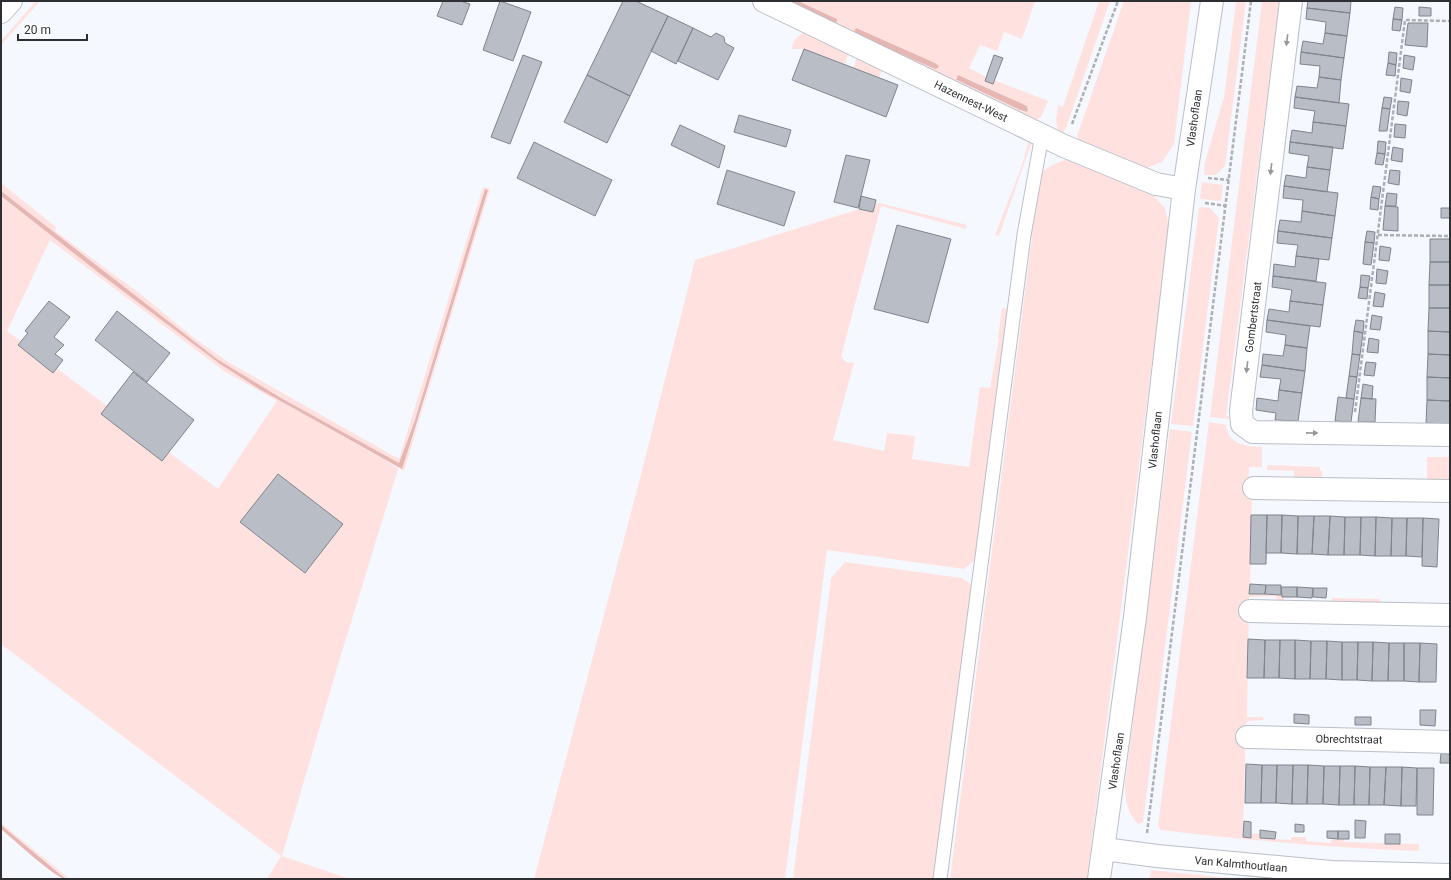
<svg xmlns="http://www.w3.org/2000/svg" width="1451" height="880" font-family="Roboto,sans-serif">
	<rect width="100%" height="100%" fill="#f5f8fe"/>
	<path fill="#ffe2df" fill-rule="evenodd" d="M36 1H40L1 45V41Z
		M787 1 837 19 798 1H1035L1022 39 1004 32 997 51 980 45 969 68 986 77 985 81 993 83 994 80 1048 101 1041 117 1032 123ZM866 39 935 63V69ZM956 77 966 78 1029 108 1025 112 1020 110 956 80Z
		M1099 1H1110L1066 128 1063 132 1058 134 1056 120 1058 105 1063 107Z
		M1124 1H1191L1174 144 1162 162 1144 169 1079 143 1077 136Z
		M1236 1H1246L1225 166 1216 175H1204L1205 162 1224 97Z
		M1262 1H1279L1266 108H1268L1267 113H1265L1226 416H1229V419L1210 417Z
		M804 32 849 52 845 64 804 49H791L795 39Z
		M861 58 883 68 879 78 854 68 856 59Z
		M1033 138 999 236 995 235 1021 168 1029 140Z
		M1070 158 1152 194 1165 208 1169 227 1087 879H950L1032 238 1030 237 1041 173 1052 165Z
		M1202 182 1223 185 1221 201 1200 199Z
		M1 183 56 227 55 231 139 293 198 341 230 363 399 459 483 187 490 189 404 471 387 462 398 469 338 665 282 856 350 879H267L281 856 1 644V196L99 273 220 364 259 389 401 469 415 432 488 190 485 189 414 423 399 463 281 398 217 359 11 199 1 191ZM50 240 224 371 277 401 218 489 7 331Z
		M879 203 967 225 966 229 881 206 841 357 846 362 854 363 833 440 884 451 887 433 915 436 912 459 969 467 980 387 990 388 999 338H998L1002 308 1007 309 976 559 964 569 827 550 785 879H534L637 490 695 260Z
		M1201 207 1210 208 1219 218 1193 426 1171 424 1199 208Z
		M1209 422 1228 425H1226C1228 445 1246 446 1262 447V467H1249L1248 497H1252L1250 593 1281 594 1282 597H1284V602L1277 601 1276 596 1249 597 1247 717H1263V720L1246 721 1243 833 1260 834V838L1291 840V837H1306V841L1331 843 1332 838 1344 839V842L1419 844V851C1332 848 1247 840 1161 830L1158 826Z
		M1170 429 1192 432 1143 822 1139 824C1127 815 1125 798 1125 784Z
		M1427 457H1450V483H1427Z
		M1267 465 1320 467V471H1322V478H1320V481L1294 479V471L1267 470Z
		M845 562 962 578 973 586 936 879H793L831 578Z
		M1332 598 1380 599V604L1332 603Z
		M1 823 70 879H67L1 825Z
		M1151 870 1239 879H1150Z"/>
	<path fill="#e6b6b3" d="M787 1H798L837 19V22L834 23Z
		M856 28 935 63 939 66 938 68 935 69 866 39 854 31Z
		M958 75 1027 106 1028 110 1027 112 1020 110 959 81 956 80Z
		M485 189 488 190 414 432 402 469 259 389 220 364 99 273 1 196V191L217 359 281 398 399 463 414 423Z
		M1 825 66 879C56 879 12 838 1 829Z"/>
	<path fill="#b8bdc6" stroke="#7f848c" d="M443 1H460L470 4 462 25 437 16Z
		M500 1 531 12 513 61 483 50Z
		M623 1H636L668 16 630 96 587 75Z
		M1308 1H1351L1350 13 1307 8Z
		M1395 7 1403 8 1402 20 1393 19Z
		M1419 7 1431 8V16H1419Z
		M1307 8 1350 13 1347 36 1325 33 1326 22 1306 19Z
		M668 16 693 28 676 64 651 51Z
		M1393 19 1402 20 1400 31 1392 30Z
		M1408 23H1428L1427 47 1405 45Z
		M693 28 711 37 716 33 724 37 725 43 734 48 718 80 678 61Z
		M1325 33 1347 36 1344 58 1301 52 1303 41 1323 44Z
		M804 49 898 85 886 117 792 80Z
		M1301 52 1344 58 1341 80 1319 77 1320 66 1300 64Z
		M1389 52 1397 53 1396 65 1388 63Z
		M523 55 542 62 510 144 491 137Z
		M994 55 1003 58 993 84 985 81Z
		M1404 55 1415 57 1413 70 1403 68Z
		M1388 63 1396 65 1395 76 1386 75Z
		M587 75 630 96 607 143 564 122Z
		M1319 77 1341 80 1339 103 1295 97 1297 86 1317 88Z
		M1401 78 1412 80 1410 93 1400 91Z
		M1295 97 1349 104 1346 126 1313 122 1315 111 1294 108Z
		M1384 97 1392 98 1390 109 1382 108Z
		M1398 101 1409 102 1407 116 1397 114Z
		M1382 108 1390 109 1387 131H1379Z
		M739 115 791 130 786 147 734 132Z
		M1313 122 1346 126 1343 149 1290 142 1292 130 1312 133Z
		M1395 124 1406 125 1405 138 1394 137Z
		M680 125 725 146 719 168 671 145Z
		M1378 141 1386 142 1385 154 1377 153Z
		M534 142 612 180 595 216 517 178Z
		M1290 142 1333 147 1330 170 1307 167 1309 156 1289 153Z
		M1393 147 1403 149 1402 162 1391 160Z
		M1377 153 1385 154 1383 165 1375 164Z
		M846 155 870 160 858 208 834 202Z
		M1307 167 1330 170 1327 192 1284 186 1286 175 1306 178Z
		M727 170 795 192 784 226 717 204Z
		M1390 170 1400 171 1399 185 1388 183Z
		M1284 186 1338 193 1335 216 1302 211 1303 200 1283 198Z
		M1373 186 1381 187 1379 199 1371 197Z
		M1387 193 1397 194 1396 206H1385Z
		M861 196 876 200 873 212 859 209Z
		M1371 197 1379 199 1378 210 1370 209Z
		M1385 206 1398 207V231L1383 230Z
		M1441 208H1450V218H1441Z
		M1302 211 1335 216 1332 238 1278 231 1280 220 1301 222Z
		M897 225 951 239 928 323 874 309Z
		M1278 231 1332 238 1329 260 1296 256 1298 245 1277 243Z
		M1367 231 1375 232 1374 243 1365 242Z
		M1430 239H1450V262H1430Z
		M1365 242 1374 243 1371 265 1363 264Z
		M1380 246 1391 248 1389 261 1379 260Z
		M1296 256 1319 259 1316 281 1273 276 1274 264 1295 267Z
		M1430 262H1450V285H1429Z
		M1377 269 1388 271 1386 284 1376 283Z
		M1361 275 1370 276 1368 288 1360 287Z
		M1273 276 1326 283 1323 305 1290 301 1292 290 1272 287Z
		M1429 285H1450V308H1429Z
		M1360 287 1368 288 1367 299 1358 298Z
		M1375 292 1385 294 1383 307 1373 306Z
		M49 301 70 317 54 337 64 345 55 354 63 360 53 373 18 345 28 333 25 331Z
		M1290 301 1323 305 1320 327 1267 320 1269 309 1289 312Z
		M1429 308H1450V332L1428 331Z
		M117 311 170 353 147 382 95 340Z
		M1372 315 1382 317 1380 330 1370 329Z
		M1267 320 1310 326 1307 348 1285 345 1286 335 1266 332Z
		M1356 320 1364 321 1363 333 1354 331Z
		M1354 331 1363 333 1360 355 1352 354Z
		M1428 331 1450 332V355L1428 354Z
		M1369 338 1379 340 1378 353 1367 352Z
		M1285 345 1307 348 1305 371 1262 365 1263 354 1283 356Z
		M1352 354 1360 355 1357 377 1349 376Z
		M1428 354 1450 355V378L1427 377Z
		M1366 362 1376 363 1374 376 1364 375Z
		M1262 365 1305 371 1302 393 1279 390 1281 379 1260 377Z
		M133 372 194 420 162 461 101 414Z
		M1349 376 1357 377 1354 399 1346 398Z
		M1427 377 1450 378V401L1427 400Z
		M1363 384 1373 386 1372 399 1361 398Z
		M1279 390 1302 393 1298 421 1275 420 1276 413 1256 410 1257 398 1278 401Z
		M1338 397 1354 399 1351 422 1335 421Z
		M1361 398 1376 399 1375 422H1358Z
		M1427 400 1450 401V424L1426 423Z
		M278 474 343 524 305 573 240 522Z
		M1251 515H1267L1266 564H1250Z
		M1267 515H1282L1281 553H1266Z
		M1282 515 1298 516 1297 554 1281 553Z
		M1298 516H1314L1312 554H1297Z
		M1314 516H1330L1328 555 1312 554Z
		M1330 516 1345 517 1344 555H1328Z
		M1345 517H1361L1360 555H1344Z
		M1361 517H1376L1375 556 1360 555Z
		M1376 517 1392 518 1391 556H1375Z
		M1392 518H1407L1406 556H1391Z
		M1407 518H1423L1422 557 1406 556Z
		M1423 518 1439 519 1437 567 1422 566Z
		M1250 584 1266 585 1265 594H1249Z
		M1266 585H1281V595L1265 594Z
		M1281 587H1297V597H1282Z
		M1297 587 1313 588 1312 598 1297 597Z
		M1313 588H1327L1326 598 1313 597Z
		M1248 639 1265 640 1264 678H1247Z
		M1265 640H1280L1279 678H1264Z
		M1280 640H1295V679L1279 678Z
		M1295 640 1311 641 1310 679H1295Z
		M1311 641H1327L1326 679H1310Z
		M1327 641 1342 642V680L1326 679Z
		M1342 642H1358L1357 680H1342Z
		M1358 642H1373L1372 681 1357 680Z
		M1373 642 1389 643 1388 681H1372Z
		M1389 643H1404V681H1388Z
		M1404 643H1420L1419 682 1404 681Z
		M1420 643 1437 644 1436 682H1419Z
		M1420 710H1436L1435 726 1420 725Z
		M1294 714 1309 715V724L1294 723Z
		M1355 717H1371V725H1355Z
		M1441 753 1450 754V763H1440Z
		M1246 764 1262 765 1261 803H1245Z
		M1262 765H1277L1276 803H1261Z
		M1277 765H1293L1292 804 1276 803Z
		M1293 765H1308L1307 804H1292Z
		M1308 765 1324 766 1323 804H1307Z
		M1324 766H1340L1339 805 1323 804Z
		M1340 766H1355L1354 805H1339Z
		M1355 766 1370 767 1369 805H1354Z
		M1370 767H1386L1384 805H1369Z
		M1386 767H1402L1401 806 1384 805Z
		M1402 767 1417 768 1416 806H1401Z
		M1417 768H1434L1433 815H1417Z
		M1355 820 1366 821 1365 838H1355Z
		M1244 821 1251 822V838L1243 837Z
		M1295 824 1304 825V832H1295Z
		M1260 830 1276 832 1275 839 1260 838Z
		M1327 831H1338V839L1327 838Z
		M1338 831H1349V839H1338Z
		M1385 834H1400V844H1385Z"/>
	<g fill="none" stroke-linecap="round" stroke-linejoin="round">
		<g stroke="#babfc8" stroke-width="15">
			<path id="service" d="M940 879 1024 235 1042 135"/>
		</g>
		<g stroke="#babfc8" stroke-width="24">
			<path id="minor" d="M764 1 1064 146 1156 184 1184 189
				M1291 1 1241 411 1242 424 1253 432 1450 435
				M1 12 11 1
				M1254 488 1450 491
				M1250 611 1450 615
				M1247 737 1450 742
				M1104 849 1157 856 1331 872 1450 875"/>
		</g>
		<g stroke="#babfc8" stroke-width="24">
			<path id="tertiary" d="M1099 879 1135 617 1184 189 1212 1"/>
		</g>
		<path stroke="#acafb4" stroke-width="2.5" stroke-dasharray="4 2" stroke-linecap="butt" d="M1072 124 1118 1
			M1208 178 1229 180
			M1205 203 1227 206
			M1378 235 1450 236
			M1355 412 1405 20 1450 21
			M1147 833 1251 1"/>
		<use href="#service" stroke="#fff" stroke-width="13"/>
		<use href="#minor" stroke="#fff" stroke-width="22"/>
		<use href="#tertiary" stroke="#fff" stroke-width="22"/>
	</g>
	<defs><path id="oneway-solid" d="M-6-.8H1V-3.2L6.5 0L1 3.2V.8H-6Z"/></defs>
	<g fill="#969798">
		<use href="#oneway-solid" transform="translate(1287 40) rotate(97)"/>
		<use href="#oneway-solid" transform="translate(1271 169) rotate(97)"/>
		<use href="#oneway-solid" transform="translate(1247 367) rotate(97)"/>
		<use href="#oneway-solid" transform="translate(1312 433) rotate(1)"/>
	</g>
	<g text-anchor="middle" stroke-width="3" stroke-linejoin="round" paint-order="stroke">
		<g font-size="11" fill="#2d2f32" stroke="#fff">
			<text transform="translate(971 101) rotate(26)" y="4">Hazennest-West</text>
			<text transform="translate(1194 118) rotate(-82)" y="4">Vlashoflaan</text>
			<text transform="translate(1253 317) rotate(-83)" y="4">Gombertstraat</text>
			<text transform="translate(1155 440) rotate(-84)" y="4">Vlashoflaan</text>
			<text transform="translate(1349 739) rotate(1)" y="4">Obrechtstraat</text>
			<text transform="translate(1116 761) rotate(-82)" y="4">Vlashoflaan</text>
			<text transform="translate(1241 864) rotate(5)" y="4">Van Kalmthoutlaan</text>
		</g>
	</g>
	<rect width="1451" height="880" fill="none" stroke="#2d2f32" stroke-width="4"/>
	<path d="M18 34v6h69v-6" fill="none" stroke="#2d2f32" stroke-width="2"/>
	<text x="24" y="34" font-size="12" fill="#2d2f32" stroke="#ffffff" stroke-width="3" paint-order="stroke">20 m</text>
</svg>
